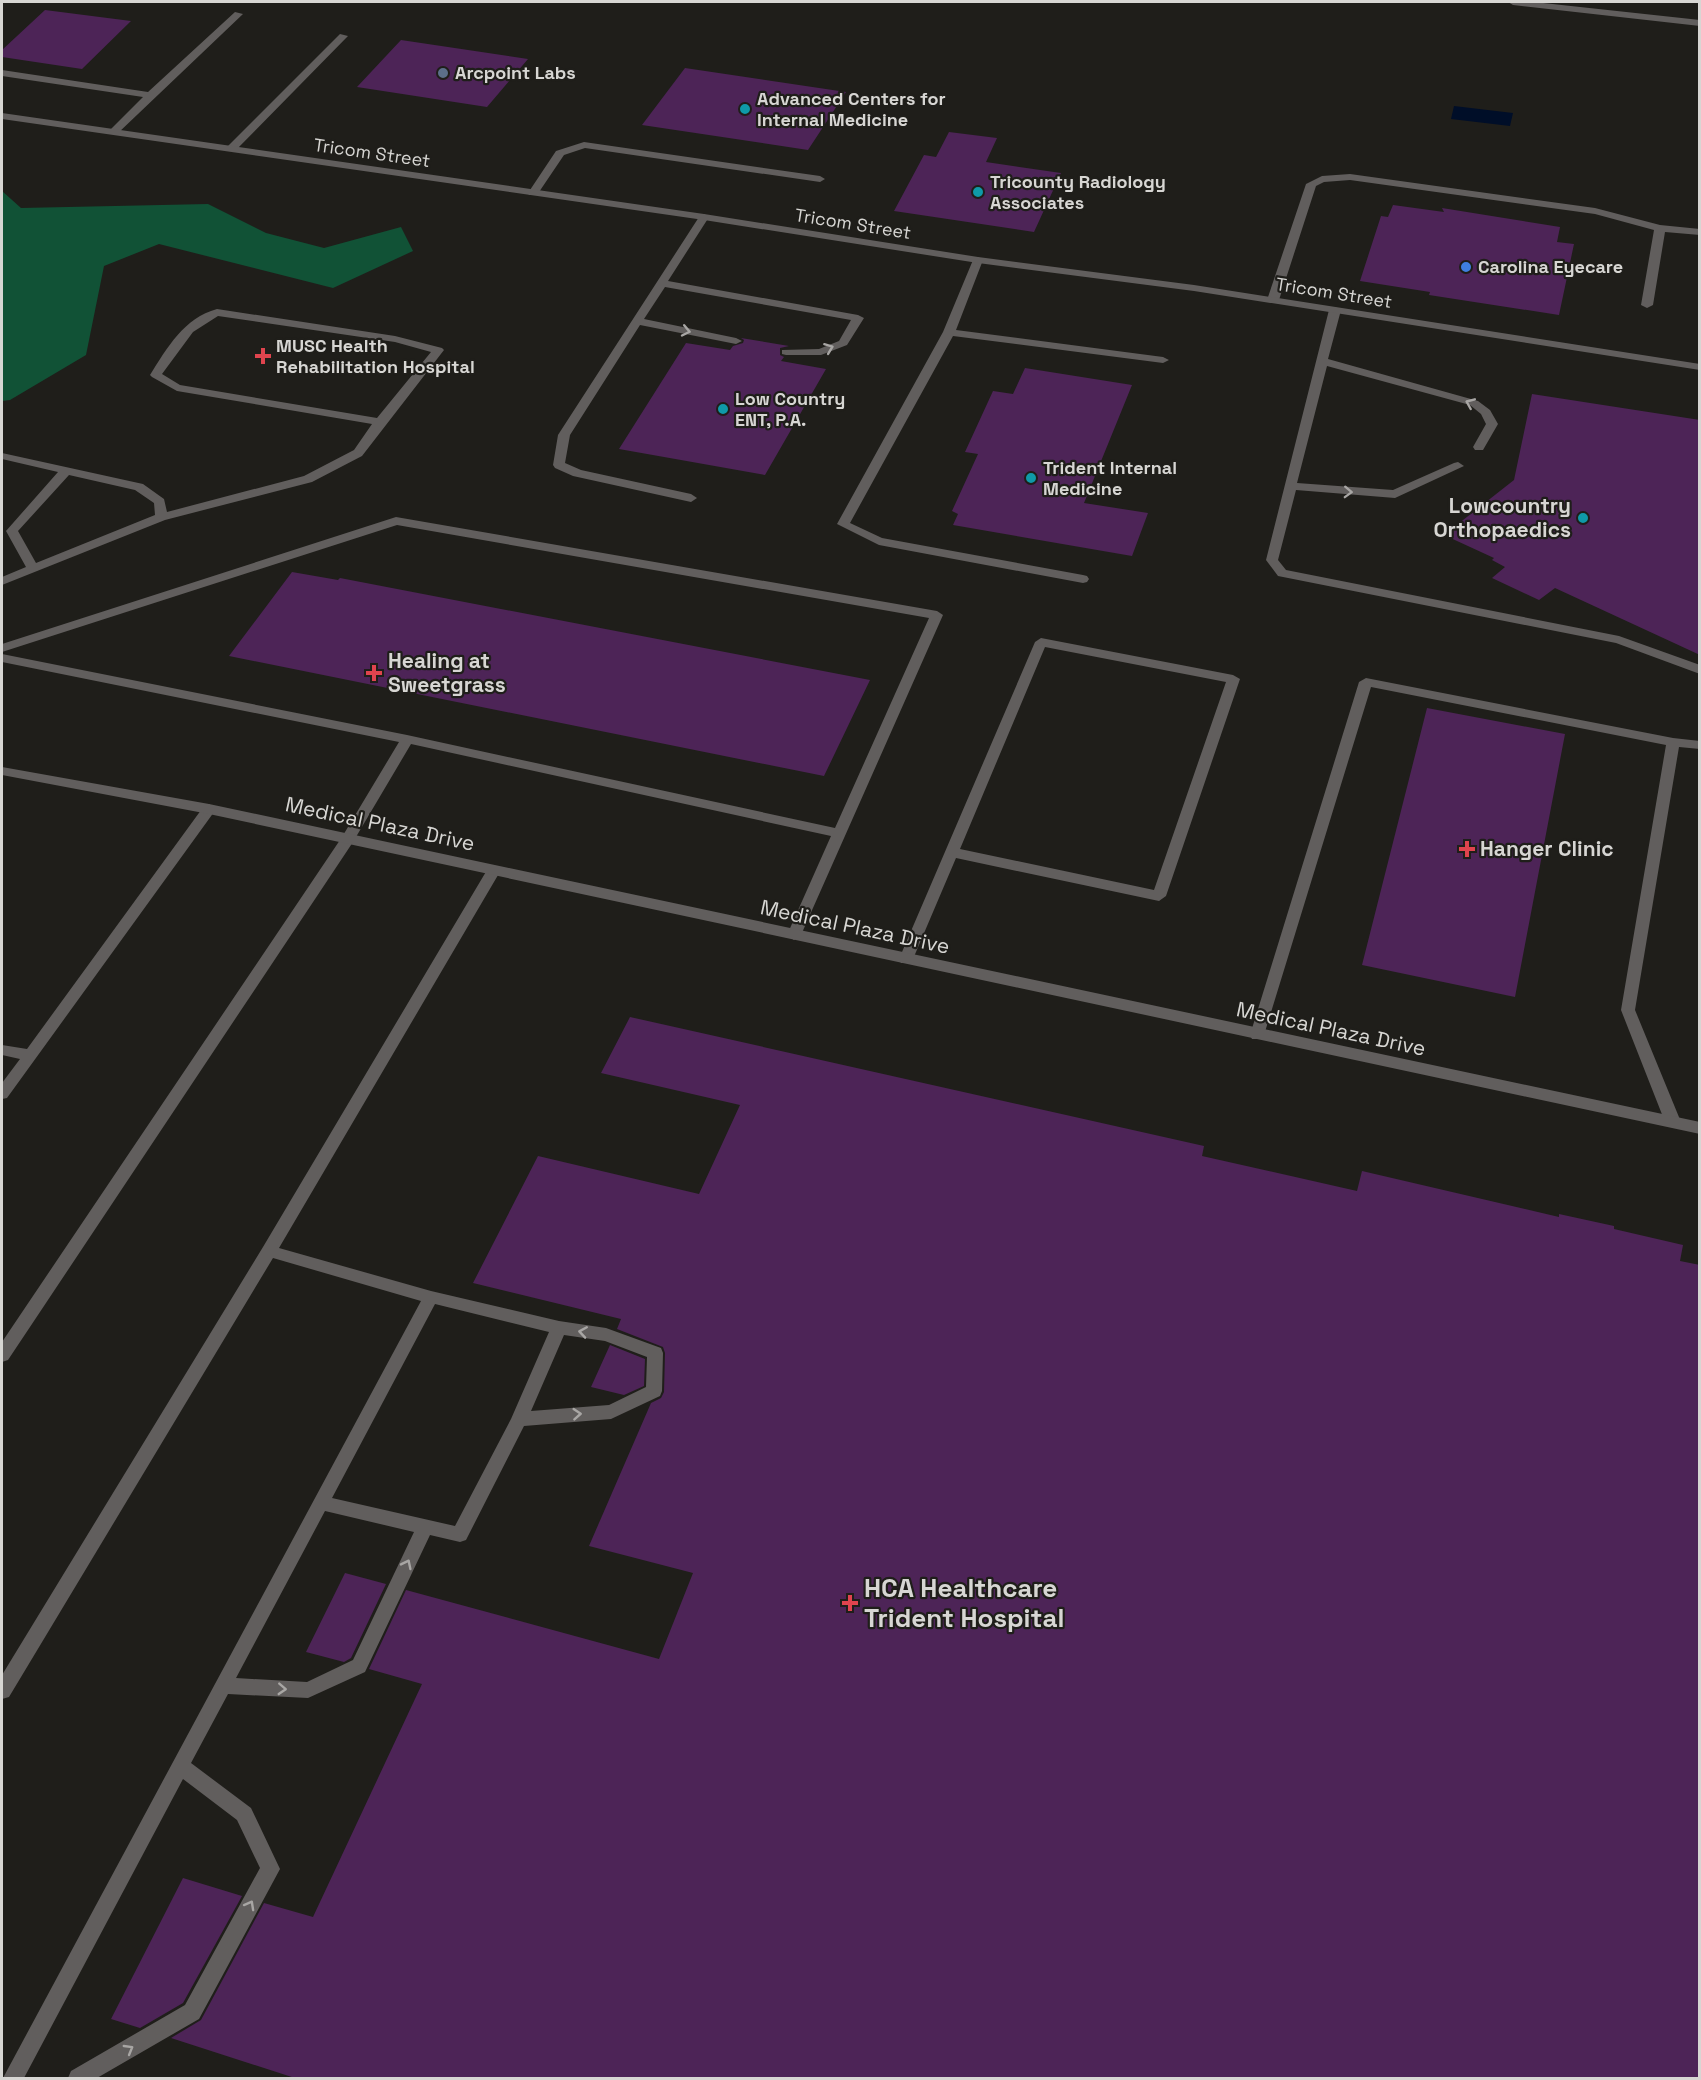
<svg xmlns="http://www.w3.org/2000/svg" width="1701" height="2080" font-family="'Space Grotesk',sans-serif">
	<rect width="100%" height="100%" fill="#1f1e1a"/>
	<path fill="#115236" d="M2 191 21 208 208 204 266 233 324 248 401 227 413 251 333 288 159 244 104 266 86 355 10 400 2 401Z"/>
	<path fill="#000e28" d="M1454 106 1513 113 1510 126 1451 119Z"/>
	<path fill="#4d2457" d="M45 10 131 21 82 69 2 57V50Z
		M401 40 528 59 487 107 357 87Z
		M685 68 846 92 808 150 642 125Z
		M949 132 997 138 986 162 1061 173 1034 232 894 211 924 155 936 157Z
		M1393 205 1444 212 1442 208 1560 227 1557 242 1574 244 1559 315 1429 295 1430 292 1360 281 1381 216 1388 217Z
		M741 338 789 346 780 348V355L784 357 781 361 826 369 765 475 619 449 686 343 730 350 733 346 743 343 744 340Z
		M1025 368 1132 385 1084 503 1148 513 1132 556 953 525 958 514 952 511 978 454 965 452 993 391 1013 394Z
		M1532 394 1700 420V655L1555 588 1539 600 1492 578 1505 567 1492 560 1494 558 1444 535 1514 480Z
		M292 572 338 580 340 578 870 680 824 776 229 656Z
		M1427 708 1565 734 1515 997 1362 965Z
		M630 1017 1204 1146 1202 1156 1357 1191 1362 1171 1559 1217V1214L1614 1226V1229L1683 1245 1680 1261 1700 1265V2079H298L171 2038 201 2020 264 1903 313 1917 422 1684 369 1669 406 1590 659 1659 693 1573 589 1546 651 1403 661 1398 664 1392 665 1353 663 1347 617 1329 621 1319 473 1283 538 1156 699 1194 740 1105 601 1073Z
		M610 1345 645 1359 644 1386 624 1395 591 1387Z
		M345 1573 386 1584 351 1658 344 1662 306 1652Z
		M183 1878 242 1896 183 2003 140 2028 111 2019Z"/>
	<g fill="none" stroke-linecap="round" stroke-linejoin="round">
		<path fill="#615e5d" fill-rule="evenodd" d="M235 12 243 14 117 134 108 132 143 97 2 76V70L148 92Z
			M340 34 348 36 235 151H227V147Z
			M584 142 820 176 825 179 820 182 585 148 564 155 537 195H529L528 193 556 151Z
			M1350 174 1595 208 1660 225 1700 229V235L1665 232 1653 305 1647 308 1641 305 1654 230 1595 214 1350 180 1324 182 1316 186 1279 300 1273 303 1269 302 1267 300 1306 184 1322 176Z
			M704 214 709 217 668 281 858 315 864 318 847 345 821 355H786L782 354V350L819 349 839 341 851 320 665 287 644 319 736 338 742 341 736 344 640 325 570 435 565 463 581 470 691 494 697 498 691 502 573 476 555 468 553 465 558 435 699 217Z
			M978 257 983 260 956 330 1163 357 1169 360 1163 363 953 336 850 523 882 538 1083 575 1087 576 1089 579 1087 582 1083 583 879 545 837 524 943 332 973 260Z
			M1335 307 1341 310 1328 359 1478 401 1490 410 1498 424 1483 450H1475L1473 447 1486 424 1481 414 1470 405 1327 366 1297 483 1393 490 1454 463 1458 462 1464 466 1395 498 1296 490 1278 560 1286 570 1619 636 1700 665V674L1616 643 1278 576 1266 560 1329 310Z
			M217 309 395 336 442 348 444 350 362 456 312 482 165 520 2 585V577L26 567 6 531 58 472 2 459V453L143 484 164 499 167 512 304 476 354 450 372 424 177 391 152 377 150 375C167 348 184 318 217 309ZM218 316 395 342 431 352 377 418 180 385 162 374 193 332ZM69 475 135 490 154 503 155 515 36 563 18 531Z
			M396 517 937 611 943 615 801 935 794 940 787 935 831 836 411 744 353 842 8 1360 2 1362V1342L342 837 399 742 2 662V654L407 735 835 828 929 618 397 525 2 652V644Z
			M1041 638 1233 675 1240 679 1166 896 1159 901 956 858 913 959 911 963H901L899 959 1035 642ZM1045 647 1226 682 1154 890 960 849Z
			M1366 678 1673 738 1700 741V749L1679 747 1635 1010 1681 1122 1678 1126H1668L1665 1122 1621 1010 1666 745 1371 687 1264 1035 1262 1039H1252L1250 1035 1359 682Z
			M209 804 216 809 214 812 7 1098 2 1099V1083L20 1059 2 1055V1045L27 1049 204 806Z
			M494 865 501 870 279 1248 431 1291 559 1321 606 1328 661 1348 663 1353 662 1391 660 1396 611 1419 524 1426 466 1540 460 1542 430 1535 365 1672 308 1698 228 1694 191 1763 251 1808 280 1869 199 2019 97 2078H68L71 2071 185 2005 260 1868 237 1820 183 1779 24 2078H3L421 1301 273 1258 9 1697 2 1699V1675L263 1247 487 870ZM435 1304 549 1332 511 1419 455 1526 332 1498ZM564 1335 605 1341 647 1357 646 1387 609 1405 531 1411ZM325 1511 414 1532 353 1660 307 1682 236 1678Z"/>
		<path fill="#615e5d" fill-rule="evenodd" d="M1508 2H1534L1700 20V26L1513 5Z
			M2 113 704 214 978 257 1194 285 1700 364V370L1194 291 978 263 704 220 2 119Z
			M2 767 209 804 1700 1122V1134L209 814 2 775Z"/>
	</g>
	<defs><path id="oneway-chevron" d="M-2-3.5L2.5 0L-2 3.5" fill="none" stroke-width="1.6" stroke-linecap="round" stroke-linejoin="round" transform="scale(1.5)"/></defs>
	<g stroke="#a8a6a4">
		<use href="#oneway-chevron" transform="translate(686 331) rotate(12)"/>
		<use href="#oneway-chevron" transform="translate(829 348) rotate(-21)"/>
		<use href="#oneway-chevron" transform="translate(1470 403) rotate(-157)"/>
		<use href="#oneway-chevron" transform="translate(1348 492) rotate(2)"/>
		<use href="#oneway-chevron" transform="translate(583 1332) rotate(-171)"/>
		<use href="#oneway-chevron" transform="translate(577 1414) rotate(-4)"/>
		<use href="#oneway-chevron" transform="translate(407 1564) rotate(-64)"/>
		<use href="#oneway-chevron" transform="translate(282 1689) rotate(3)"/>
		<use href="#oneway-chevron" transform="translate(250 1905) rotate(-61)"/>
		<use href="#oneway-chevron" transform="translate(129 2049) rotate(-30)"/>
	</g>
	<circle fill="#5c6f8a" stroke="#1f1e1a" stroke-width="2" cx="443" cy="73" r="6"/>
	<g fill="#0f9aa8" stroke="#1f1e1a" stroke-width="2">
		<circle cx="745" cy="109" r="6"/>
		<circle cx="978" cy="192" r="6"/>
		<circle cx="723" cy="409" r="6"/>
		<circle cx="1031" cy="478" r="6"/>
		<circle cx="1583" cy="518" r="6"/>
	</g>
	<circle fill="#3f7fe0" stroke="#1f1e1a" stroke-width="2" cx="1466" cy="267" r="6"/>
	<g fill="#e0444e" stroke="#1f1e1a" stroke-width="2">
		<path d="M260 347h6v6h6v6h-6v6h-6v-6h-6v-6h6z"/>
		<path d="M371 664h6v6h6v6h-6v6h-6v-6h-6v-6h6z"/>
		<path d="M1464 840h6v6h6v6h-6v6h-6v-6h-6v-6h6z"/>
		<path d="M847 1594h6v6h6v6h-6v6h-6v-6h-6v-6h6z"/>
	</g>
	<g text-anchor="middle" stroke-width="4.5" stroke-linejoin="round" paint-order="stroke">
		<g font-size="18" font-weight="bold" fill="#d7d6d3" stroke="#1f1e1a" text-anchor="start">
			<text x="455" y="79">Arcpoint Labs</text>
			<text x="757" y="105">Advanced Centers for<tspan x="757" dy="21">Internal Medicine</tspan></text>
			<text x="990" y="188">Tricounty Radiology<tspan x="990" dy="21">Associates</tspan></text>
			<text x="1478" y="273">Carolina Eyecare</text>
			<text x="276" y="352">MUSC Health<tspan x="276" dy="21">Rehabilitation Hospital</tspan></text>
			<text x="735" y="405">Low Country<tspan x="735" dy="21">ENT, P.A.</tspan></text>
			<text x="1043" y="474">Trident Internal<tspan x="1043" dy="21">Medicine</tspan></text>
		</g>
		<g font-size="18" fill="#d7d6d3" stroke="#1f1e1a">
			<text transform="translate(372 153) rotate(8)" y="6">Tricom Street</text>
			<text transform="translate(853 224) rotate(9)" y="6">Tricom Street</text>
			<text transform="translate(1334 293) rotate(9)" y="6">Tricom Street</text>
		</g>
		<g font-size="21" font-weight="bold" fill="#d7d6d3" stroke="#1f1e1a" text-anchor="start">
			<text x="1571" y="513" text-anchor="end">Lowcountry<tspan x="1571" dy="24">Orthopaedics</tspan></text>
			<text x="388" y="668">Healing at<tspan x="388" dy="24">Sweetgrass</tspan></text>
			<text x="1480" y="856">Hanger Clinic</text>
		</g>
		<g font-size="21" fill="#d7d6d3" stroke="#1f1e1a">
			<text transform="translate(380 824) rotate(12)" y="7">Medical Plaza Drive</text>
			<text transform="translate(855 927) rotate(12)" y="7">Medical Plaza Drive</text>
			<text transform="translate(1331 1029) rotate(12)" y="7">Medical Plaza Drive</text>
		</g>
		<g font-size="26" font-weight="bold" fill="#d7d6d3" stroke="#1f1e1a" text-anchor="start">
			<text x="864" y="1597">HCA Healthcare<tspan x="864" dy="30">Trident Hospital</tspan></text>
		</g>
	</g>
	<rect width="1701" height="2080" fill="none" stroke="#d7d6d3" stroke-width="6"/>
</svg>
